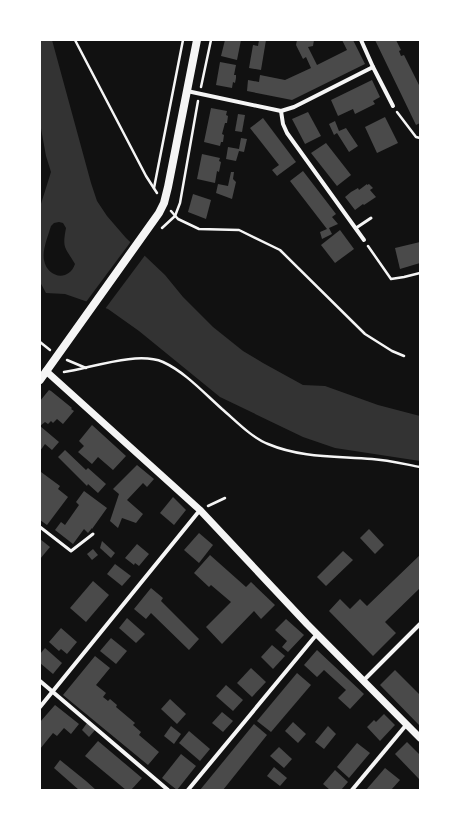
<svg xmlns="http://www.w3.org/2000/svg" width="460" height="830" font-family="Commissioner,sans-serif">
	<rect width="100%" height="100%" fill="#111"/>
	<!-- water -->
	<path fill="#333" fill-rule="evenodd" d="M40 40H52L91 183 97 201 107 216 126 238 165 275 183 297 213 327 243 351 263 363 303 385 325 386 378 405 420 416V461L335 448 303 437 220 397 139 331 108 309 65 294 46 293 40 282V207L51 172 46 156 40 123ZM59 222 63 223 66 228C62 249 65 247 75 264 69 282 47 278 44 260 42 250 48 236 51 226L54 223Z"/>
	<!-- pier -->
	<path fill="#111" d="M132 240 146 254 105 309 86 302Z"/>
	<!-- building -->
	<g fill="#4a4a4a">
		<path d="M225 40H241L237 60 221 56Z"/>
		<path d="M259 40H266L261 70 249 68 253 45 258 46Z"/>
		<path d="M297 40H314L313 46 308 47 317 65 347 50 342 40H353L365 64 292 100 247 91 248 80 259 82 260 75 285 80 311 68 306 57 303 59 296 45Z"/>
		<path d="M375 40H396L401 50 399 51 401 56 404 55 420 87V123L416 125Z"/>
		<path d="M220 62 236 65 234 75H236V78L235 83 233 82 232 88 216 85Z"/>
		<path d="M372 80 380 97 373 101 375 104 355 114 353 109 338 116 331 100Z"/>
		<path d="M211 108 227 111 226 115 228 116 227 123H225L222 134 224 135 223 142H221L220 146 204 142Z"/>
		<path d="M308 112 321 136 305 144 292 119Z"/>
		<path d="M238 114 245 115 242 132 235 131Z"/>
		<path d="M385 117 398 143 377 153 365 127Z"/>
		<path d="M263 118 296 162 277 176 272 170 279 165 250 128Z"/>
		<path d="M335 121 339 131 346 128 358 146 349 152 337 133 334 135 329 124Z"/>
		<path d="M241 138 247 139 244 152 239 151 236 161 226 159 228 147 239 149Z"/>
		<path d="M326 143 351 175 337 186 311 153Z"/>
		<path d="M202 154 220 158 219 161 221 162 219 172 217 171 215 183 197 179Z"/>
		<path d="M303 171 336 214 332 217 338 224 329 228 332 234 322 239 320 232 327 229 290 181Z"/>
		<path d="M231 172H234L233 179 236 182 232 199 216 193 218 184 228 186Z"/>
		<path d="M367 184V185L369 184 373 188 370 190 376 197 364 205 363 204 355 210 345 197 351 192 358 188 359 190Z"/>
		<path d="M193 194 211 200 206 219 188 212Z"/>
		<path d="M340 230 354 249 335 263 321 245Z"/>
		<path d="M420 242V263L400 269 395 248Z"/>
		<path d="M49 390 51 391 72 408 71 409 74 411 63 424 57 419 53 423 51 421 48 424 45 422 40 426 59 442 52 450 45 444 40 451V401Z"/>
		<path d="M92 425 126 456 113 470 98 457 92 464 78 452 84 446 79 441Z"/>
		<path d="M65 450 86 470 88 468 106 484 98 493 88 484 87 486 58 457Z"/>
		<path d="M137 465 154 479 147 487 143 483 127 500 143 514 136 523 122 518 118 528 110 521 119 494 113 489Z"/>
		<path d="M41 472 60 486 58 489 68 497 47 525 40 520V474Z"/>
		<path d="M84 491 107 508 92 529V528L88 533 84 529 73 544 55 530 61 522 65 525 79 505 76 502Z"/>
		<path d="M173 497 186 510 174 525 160 513Z"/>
		<path d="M369 529 384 545 375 554 360 538Z"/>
		<path d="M199 533 213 545 199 563 184 550Z"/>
		<path d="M40 539 50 547 40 559Z"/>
		<path d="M102 541 115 553 111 558 100 548Z"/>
		<path d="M137 544 149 554 139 566 135 563 134 565 125 558Z"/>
		<path d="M93 549 98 555 92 560 87 554Z"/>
		<path d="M343 551 353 560 326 586 317 577Z"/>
		<path d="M210 555 246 587 251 582 275 605 261 619 254 611 222 644 206 627 231 602 211 585 209 587 194 573Z"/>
		<path d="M420 555V588L385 622 396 633 373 656 329 611 340 599 350 609 360 599 367 606Z"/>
		<path d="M115 564 131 576 122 586 107 574Z"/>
		<path d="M93 581 109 595 86 622 70 608Z"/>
		<path d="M151 588 163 598 161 601 199 639 189 650 151 613 146 619 134 609Z"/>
		<path d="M127 618 145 634 136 643 119 628Z"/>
		<path d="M286 619 304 635 288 652 282 647 287 641 275 630Z"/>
		<path d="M61 628 77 642 67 654 61 649 59 651 49 642Z"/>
		<path d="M111 638 127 651 116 664 100 651Z"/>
		<path d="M272 645 285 656 273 669 261 657Z"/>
		<path d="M45 648 62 663 53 674 40 663V654Z"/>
		<path d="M317 650 364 694 350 709 338 698 346 690 324 670 317 677 304 665Z"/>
		<path d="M95 656 110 668 96 685 106 693 103 697 108 701 110 699 117 705 116 707 135 723 133 725 141 732 139 735 159 752 148 765 63 695Z"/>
		<path d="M251 668 266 682 252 697 237 683Z"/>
		<path d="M395 670 420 695V726L380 685Z"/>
		<path d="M297 673 311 685 271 732 257 721Z"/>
		<path d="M226 685 243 700 233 711 216 696Z"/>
		<path d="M170 699 186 714 177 724 161 709Z"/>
		<path d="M55 705 79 724 71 734 64 728 57 736 53 733 40 749V722Z"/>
		<path d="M222 712 233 721 223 732 212 723Z"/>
		<path d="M384 714 395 725 380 741 367 727 374 720 376 722Z"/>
		<path d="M293 722 306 734 298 743 285 731Z"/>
		<path d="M87 723 95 730 89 737 82 730Z"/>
		<path d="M254 724 267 735 223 790H200Z"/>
		<path d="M171 726 181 734 174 744 164 736Z"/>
		<path d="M328 726 336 734 324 749 315 742Z"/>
		<path d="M189 731 210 749 200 761 179 743Z"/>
		<path d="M98 741 142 778 131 790H126L85 756Z"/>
		<path d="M407 742 420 755V780L395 754Z"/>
		<path d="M357 743 370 753 349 778 337 767Z"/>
		<path d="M279 747 292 759 284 768 270 756Z"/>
		<path d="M181 754 196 766 177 790 162 778Z"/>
		<path d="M60 760 86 781 96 790H79L54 768Z"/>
		<path d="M274 767 287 778 280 786 267 776Z"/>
		<path d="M385 768 400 780 391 790H366Z"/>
		<path d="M335 770 348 782 341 790H330L323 784Z"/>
	</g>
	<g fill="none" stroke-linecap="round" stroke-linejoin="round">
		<!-- path -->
		<g stroke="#f5f5f5" stroke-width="2.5">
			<path d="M75 40 146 176 157 193"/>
			<path d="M201 87 211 40"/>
			<path d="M397 112 416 137 420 138"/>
			<path d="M154 188 183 40"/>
			<path d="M171 211 178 219 199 229 239 230 280 250 365 334 392 351 404 356"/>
			<path d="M162 228 175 216 180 203 198 101"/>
			<path d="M368 246 391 279 404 277 420 273"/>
			<path d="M40 342 50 350"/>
			<path d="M67 360 86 368"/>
			<path d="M64 372C91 368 137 351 163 362 185 372 204 393 222 409 235 420 252 438 268 444 301 458 336 456 372 459 388 460 404 464 420 467"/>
			<path d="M208 506 225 498"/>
		</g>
		<!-- service -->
		<g stroke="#f5f5f5" stroke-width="3">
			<path d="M356 228 371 218"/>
			<path d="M40 527 71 551 93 534"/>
		</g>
		<!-- minor -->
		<g stroke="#f5f5f5" stroke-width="4">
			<path d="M361 40 373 67 393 106"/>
			<path d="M187 91 281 111 294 107 373 67"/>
			<path d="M281 111 283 124 287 133 364 240"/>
			<path d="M40 681 168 790"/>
			<path d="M363 681 420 624"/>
			<path d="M40 707 200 510"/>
			<path d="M188 790 317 634"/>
			<path d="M352 790 407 724"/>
		</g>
		<!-- tertiary -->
		<path stroke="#f5f5f5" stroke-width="7" d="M46 371 200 510 307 624 420 738"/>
		<!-- secondary -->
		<path stroke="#f5f5f5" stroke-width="8" d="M40 380 159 213 164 203 168 187 197 40"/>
	</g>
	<!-- border -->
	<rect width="460" height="830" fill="none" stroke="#ffffff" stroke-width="82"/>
</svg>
